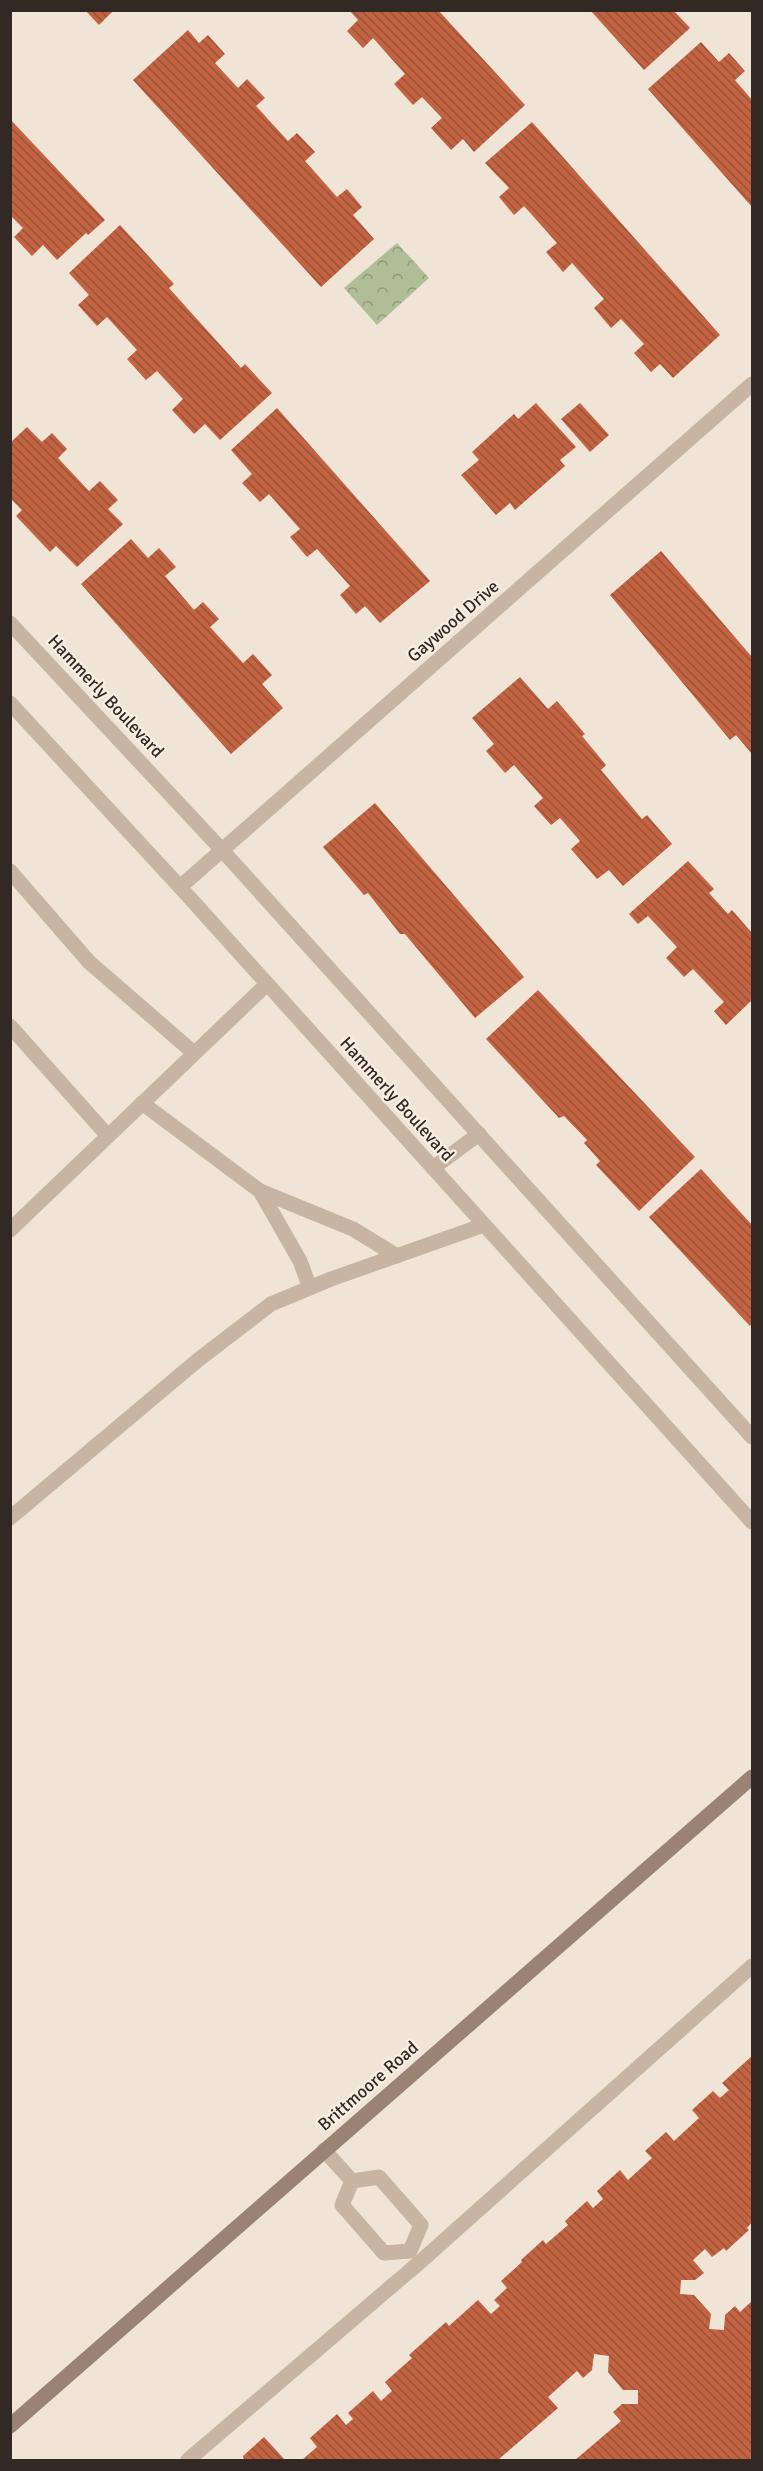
<svg xmlns="http://www.w3.org/2000/svg" width="763" height="2471" font-family="Signika,sans-serif">
	<defs>
		<pattern id="park-crowns" width="20" height="18" patternUnits="userSpaceOnUse" patternTransform="scale(1.5)"><rect width="20" height="18" fill="#b0be97"/><path d="M2 6a3 3 0 1 1 6 0M12 15a3 3 0 1 1 6 0" fill="none" stroke="#909a7b"/></pattern>
		<pattern id="building-back-hatch" width="6" height="6" patternUnits="userSpaceOnUse" patternTransform="scale(1.5)"><rect width="6" height="6" fill="#c26342"/><path d="M-1 5l2 2M0 0l6 6M5-1l2 2" fill="none" stroke="#9e5237"/></pattern>
	</defs>
	<rect width="100%" height="100%" fill="#f0e4d6"/>
	<!-- park -->
	<path fill="url(#park-crowns)" d="M397 243 429 278 377 325 344 288Z"/>
	<!-- building -->
	<g fill="url(#building-back-hatch)">
		<path d="M85 10H114L99 25Z"/>
		<path d="M349 10H438L525 105 474 152 463 139 451 150 431 128 442 118 422 97 413 105 394 84 405 74 373 38 363 48 347 31 358 20Z"/>
		<path d="M590 10H678L675 12 690 28 644 70Z"/>
		<path d="M188 30 199 43 208 35 225 54 215 63 238 88 247 79 265 98 256 106 288 141 297 133 315 152 305 161 337 197 347 189 362 207 353 215 374 239 321 287 133 80Z"/>
		<path d="M701 42 719 62 729 53 745 71 735 80 752 100V207L648 89Z"/>
		<path d="M10 119 105 220 88 235 86 233 57 260 43 245 32 256 14 237 23 228 10 215Z"/>
		<path d="M532 122 720 335 673 378 660 364 651 372 634 353 644 344 621 319 611 328 594 308 604 299 572 263 563 272 546 252 557 243 524 206 514 215 499 197 509 188 485 163Z"/>
		<path d="M120 225 174 284 169 288 241 368 245 364 272 393 220 440 205 424 194 434 172 410 183 399 157 371 146 380 127 359 137 350 107 317 97 326 78 305 89 295 69 273Z"/>
		<path d="M536 403 576 447 560 460 565 466 515 510 510 503 496 515 461 475 479 460 472 452 514 414 518 419Z"/>
		<path d="M580 403 609 435 590 452 561 419Z"/>
		<path d="M277 408 430 581 380 623 365 606 356 614 340 595 350 586 317 549 307 557 290 537 300 529 269 494 260 502 242 483 252 474 231 450Z"/>
		<path d="M27 427 42 442 52 433 67 449 58 458 89 491 100 481 118 500 108 509 123 524 77 567 56 546 50 552 16 516 22 510 10 498V443Z"/>
		<path d="M131 539 148 558 159 548 176 567 165 576 194 610 203 602 219 619 210 627 243 663 253 654 272 675 262 684 283 708 231 754 81 584Z"/>
		<path d="M661 551 752 657V754L736 735 730 740 610 595Z"/>
		<path d="M520 677 548 709 557 701 585 734 582 736 606 765 601 770 642 819 647 815 672 844 623 886 609 870 597 879 571 849 580 841 560 818 551 825 534 806 543 798 514 765 505 773 486 751 494 744 472 718Z"/>
		<path d="M375 803 524 977 475 1018 405 934H400L368 893 364 895 323 847Z"/>
		<path d="M688 861 714 889 709 893 728 914 732 910 752 933V1000L726 1025 714 1011 724 1002 693 969 684 977 666 958 677 947 648 916 638 924 629 914Z"/>
		<path d="M538 990 695 1157 639 1211 596 1165 600 1161 584 1143 587 1140 564 1116 559 1118 486 1039Z"/>
		<path d="M701 1169 752 1225V1323L750 1326 649 1217Z"/>
		<path d="M752 2056V2222L747 2228 749 2230 726 2251 724 2248 712 2257 705 2249 693 2260 704 2273 695 2280H681L680 2294 694 2295 711 2314 709 2329 724 2330 725 2315 735 2306 740 2312 752 2301V2459L575 2460 621 2421 613 2412 622 2404H638V2390H623L608 2372 609 2356 594 2354 592 2370 583 2378 577 2371 548 2397 558 2408 498 2460H302L317 2447 310 2438 337 2414 346 2425 353 2419 348 2413 373 2391 381 2401 392 2391 385 2382 412 2358 409 2355 446 2322 449 2326 478 2300 491 2314 500 2306 494 2300 507 2288 501 2281 522 2262 521 2260 543 2240 546 2244 568 2225 565 2221 587 2201 593 2208 603 2199 597 2191 620 2170 628 2180 652 2158 645 2151 666 2132 674 2141 699 2118 692 2110 713 2091 720 2098 729 2090 722 2083Z"/>
		<path d="M264 2437 285 2460H244L243 2456Z"/>
	</g>
	<g fill="none" stroke-linecap="round" stroke-linejoin="round">
		<!-- service -->
		<g stroke="#c7b4a3" stroke-width="15">
			<path d="M324 2150 352 2181"/>
			<path d="M379 2177 421 2225 410 2251 384 2253 342 2205 352 2181Z"/>
			<path d="M188 2460 420 2262 752 1966"/>
		</g>
		<!-- minor -->
		<g stroke="#c7b4a3" stroke-width="15">
			<path d="M10 871 89 962 194 1053"/>
			<path d="M180 887 752 384"/>
			<path d="M10 1026 108 1136"/>
			<path d="M142 1103 260 1191 353 1229 397 1256"/>
			<path d="M260 1191 300 1261 310 1288"/>
			<path d="M10 1230 267 984"/>
			<path d="M10 1518 198 1360 271 1304 331 1279 484 1225"/>
		</g>
		<!-- tertiary -->
		<g stroke="#c7b4a3" stroke-width="15">
			<path d="M10 623 222 850 752 1437"/>
			<path d="M10 703 180 887 752 1522"/>
			<path d="M433 1168 479 1134"/>
		</g>
		<!-- secondary -->
		<path stroke="#9a8375" stroke-width="15" d="M10 2426 752 1777"/>
	</g>
	<g text-anchor="middle" stroke-width="4.5" stroke-linejoin="round" paint-order="stroke">
		<!-- street labels -->
		<g font-size="18" fill="#322925" stroke="#f8eee2">
			<text transform="translate(453 621) rotate(-41)" y="6">Gaywood Drive</text>
			<text transform="translate(106 696) rotate(47)" y="6">Hammerly Boulevard</text>
			<text transform="translate(397 1099) rotate(48)" y="6">Hammerly Boulevard</text>
			<text transform="translate(368 2086) rotate(-41)" y="6">Brittmoore Road</text>
		</g>
	</g>
	<!-- border -->
	<rect width="763" height="2471" fill="none" stroke="#322925" stroke-width="24"/>
</svg>
